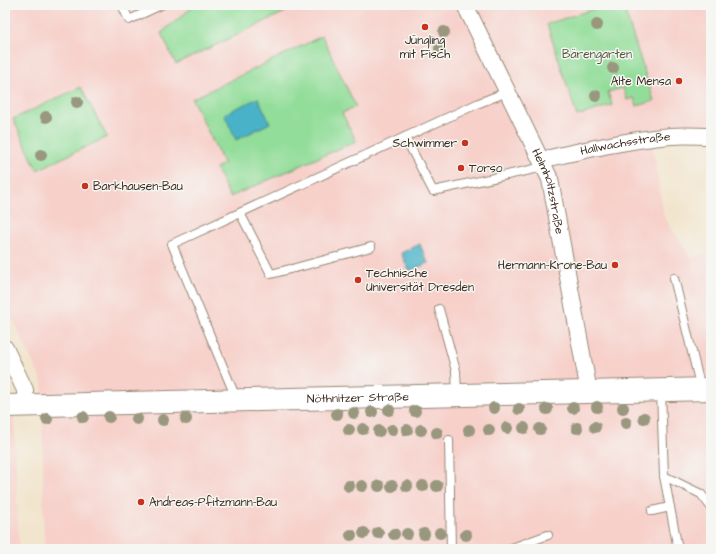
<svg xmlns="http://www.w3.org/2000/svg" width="716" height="554" font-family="'Architects Daughter',sans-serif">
	<rect width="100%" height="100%" fill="#f6f6f2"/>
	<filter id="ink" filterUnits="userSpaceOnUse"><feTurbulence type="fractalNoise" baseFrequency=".025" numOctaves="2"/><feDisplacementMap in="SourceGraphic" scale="8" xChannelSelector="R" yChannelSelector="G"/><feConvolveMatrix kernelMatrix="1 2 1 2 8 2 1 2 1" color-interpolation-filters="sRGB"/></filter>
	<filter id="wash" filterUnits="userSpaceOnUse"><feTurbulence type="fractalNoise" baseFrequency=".012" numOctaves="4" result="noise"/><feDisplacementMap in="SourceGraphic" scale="16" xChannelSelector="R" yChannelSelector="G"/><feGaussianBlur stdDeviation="0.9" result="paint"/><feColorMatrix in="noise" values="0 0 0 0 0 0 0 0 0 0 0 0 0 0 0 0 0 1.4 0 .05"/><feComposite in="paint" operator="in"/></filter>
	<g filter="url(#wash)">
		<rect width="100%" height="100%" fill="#f2e5ce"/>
		<!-- built -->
		<g fill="#f7d0ca">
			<path d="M5 5H711V126H690L650 130 664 217 691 258 711 251V549H44L42 382 5 303Z"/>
			<path d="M5 415H14L19 549H5Z"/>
		</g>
		<!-- green -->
		<g fill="#92dd99" stroke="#66845c">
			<path d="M195 5H281L285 12 176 64 161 33Z"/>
			<path d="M606 5H623L654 101 637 106 634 98 627 100 623 88 608 92 612 105 577 116 547 24Z"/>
			<path d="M322 36 356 107 342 113 356 141 230 197 216 168 224 164 192 99Z"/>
			<path d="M81 87 107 137 37 170 13 119Z"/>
		</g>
		<!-- water -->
		<g fill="#4ab2c8" stroke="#426e73">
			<path d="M258 98 270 123 236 140 224 114Z"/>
			<path d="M420 244 428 263 409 271 401 253Z"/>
		</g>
	</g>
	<g filter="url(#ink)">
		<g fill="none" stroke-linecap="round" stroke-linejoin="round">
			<!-- lane casing -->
			<g stroke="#968876" stroke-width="10">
				<g id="lane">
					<path d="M122 5 129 20 161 5"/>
					<path d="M405 137 433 191 544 167"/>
					<path d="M240 213 256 244"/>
					<path d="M257 247 271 274 290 269"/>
					<path d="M342 255 371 247"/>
					<path d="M295 268 336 257"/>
					<path d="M674 278 701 389"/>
					<path d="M439 309 456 371 457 394"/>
					<path d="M661 391 664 476 678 549"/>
					<path d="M236 398 172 244 479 103 507 92"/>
					<path d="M449 440 451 549"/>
					<path d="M664 476 701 494 711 507"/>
					<path d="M652 511 670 507"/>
					<path d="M509 549 548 535"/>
				</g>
			</g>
			<!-- street casing -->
			<g stroke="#968876" stroke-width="18">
				<g id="street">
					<path id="s1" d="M465 5 550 179 587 381V391"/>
					<path id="s2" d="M541 160C584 150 627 140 671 136 684 135 698 136 711 136"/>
					<path d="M5 348 25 390 26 406"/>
				</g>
			</g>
			<!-- secondary casing -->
			<g stroke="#968876" stroke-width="24">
				<g id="secondary">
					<path id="s3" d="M5 406 711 389"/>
				</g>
			</g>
			<!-- lane -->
			<use href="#lane" stroke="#fff" stroke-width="8"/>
			<!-- street -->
			<use href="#street" stroke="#fff" stroke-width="16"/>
			<!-- secondary -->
			<use href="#secondary" stroke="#fff" stroke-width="22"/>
		</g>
		<!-- trees -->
		<g fill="#99977e">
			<circle cx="597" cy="25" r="6"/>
			<circle cx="444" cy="32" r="6"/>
			<circle cx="440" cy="48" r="6"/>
			<circle cx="613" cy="68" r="6"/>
			<circle cx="596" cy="96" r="6"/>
			<circle cx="77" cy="102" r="6"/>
			<circle cx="46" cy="117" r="6"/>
			<circle cx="41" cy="155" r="6"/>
			<circle cx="597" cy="407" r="6"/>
			<circle cx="494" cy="408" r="6"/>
			<circle cx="573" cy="408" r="6"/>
			<circle cx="623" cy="408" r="6"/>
			<circle cx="519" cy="409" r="6"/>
			<circle cx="547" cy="409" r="6"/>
			<circle cx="389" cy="410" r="6"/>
			<circle cx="415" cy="411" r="6"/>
			<circle cx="372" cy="412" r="6"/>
			<circle cx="354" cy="413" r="6"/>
			<circle cx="337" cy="414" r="6"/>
			<circle cx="83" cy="417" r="6"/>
			<circle cx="109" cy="417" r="6"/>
			<circle cx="644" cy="418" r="6"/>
			<circle cx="47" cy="419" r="6"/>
			<circle cx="137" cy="419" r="6"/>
			<circle cx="186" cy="419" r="6"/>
			<circle cx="163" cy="420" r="6"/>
			<circle cx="626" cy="423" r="6"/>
			<circle cx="595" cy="427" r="6"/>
			<circle cx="507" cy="428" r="6"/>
			<circle cx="524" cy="428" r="6"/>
			<circle cx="577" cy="428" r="6"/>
			<circle cx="363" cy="429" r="6"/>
			<circle cx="540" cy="429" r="6"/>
			<circle cx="349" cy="430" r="6"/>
			<circle cx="392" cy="430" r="6"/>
			<circle cx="407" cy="430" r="6"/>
			<circle cx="421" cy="430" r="6"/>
			<circle cx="469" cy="430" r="6"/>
			<circle cx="489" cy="430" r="6"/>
			<circle cx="379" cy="431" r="6"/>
			<circle cx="437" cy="433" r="6"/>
			<circle cx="349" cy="486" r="6"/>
			<circle cx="362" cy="486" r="6"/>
			<circle cx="379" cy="486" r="6"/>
			<circle cx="392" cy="486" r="6"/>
			<circle cx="407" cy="486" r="6"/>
			<circle cx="423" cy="486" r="6"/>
			<circle cx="437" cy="486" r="6"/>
			<circle cx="364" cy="533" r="6"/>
			<circle cx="378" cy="533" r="6"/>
			<circle cx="440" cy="533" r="6"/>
			<circle cx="394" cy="534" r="6"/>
			<circle cx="407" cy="534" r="6"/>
			<circle cx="424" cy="534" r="6"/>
			<circle cx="351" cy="535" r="6"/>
			<circle cx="466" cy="535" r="6"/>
		</g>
	</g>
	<!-- markers -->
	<g fill="#c8321e" stroke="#f6f6f2" stroke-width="1.5">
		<circle cx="425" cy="27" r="4"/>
		<circle cx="679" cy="81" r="4"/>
		<circle cx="465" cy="143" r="4"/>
		<circle cx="461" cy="168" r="4"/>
		<circle cx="85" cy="186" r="4"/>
		<circle cx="615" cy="265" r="4"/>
		<circle cx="358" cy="280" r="4"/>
		<circle cx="141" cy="502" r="4"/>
	</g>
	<g text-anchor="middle" stroke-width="3" stroke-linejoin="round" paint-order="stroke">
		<!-- poi labels -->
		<g font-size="12" fill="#3b2a1e" stroke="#f6f6f2" text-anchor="start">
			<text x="425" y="44" text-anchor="middle">Jüngling<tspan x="425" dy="14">mit Fisch</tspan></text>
			<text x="671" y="85" text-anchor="end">Alte Mensa</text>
			<text x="457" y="147" text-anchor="end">Schwimmer</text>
			<text x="469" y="172">Torso</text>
			<text x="93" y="190">Barkhausen-Bau</text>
			<text x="607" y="269" text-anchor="end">Hermann-Krone-Bau</text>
			<text x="366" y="277">Technische<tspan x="366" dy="14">Universität Dresden</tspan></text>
			<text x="149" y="506">Andreas-Pfitzmann-Bau</text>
		</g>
		<!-- park labels -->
		<g font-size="12" fill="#51573d" stroke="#f6f6f2">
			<text x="597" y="58">Bärengarten</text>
		</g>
		<!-- street labels -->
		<g font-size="12" fill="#3b2a1e" stroke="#f6f6f2">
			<text dy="4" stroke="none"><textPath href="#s2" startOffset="86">Hallwachsstraße</textPath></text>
			<text dy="4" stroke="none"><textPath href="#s1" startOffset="205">Helmholtzstraße</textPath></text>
			<text dy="4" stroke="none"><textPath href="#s3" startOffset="353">Nöthnitzer Straße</textPath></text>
		</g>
	</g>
	<!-- margin -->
	<rect width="716" height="554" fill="none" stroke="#f6f6f2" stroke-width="20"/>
</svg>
